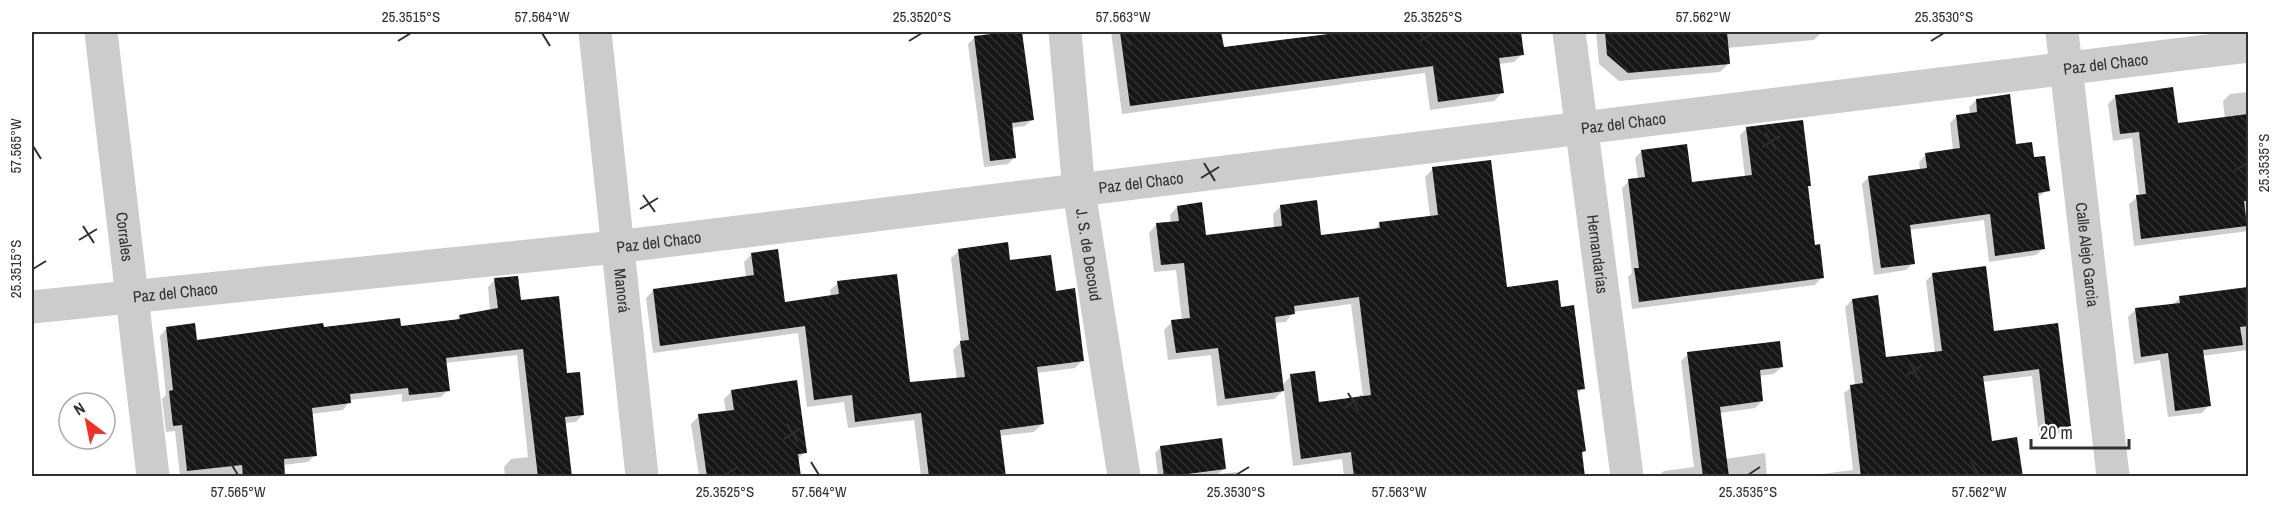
<svg xmlns="http://www.w3.org/2000/svg" width="2280" height="508" font-family="'Archivo Narrow',sans-serif">
	<defs>
		<pattern id="building-back-hatch" width="6" height="6" patternUnits="userSpaceOnUse" patternTransform="scale(1.5)"><rect width="6" height="6" fill="#161616"/><path d="M-1 5l2 2M0 0l6 6M5-1l2 2" fill="none" stroke="#303030"/></pattern>
	</defs>
	<rect width="100%" height="100%" fill="#fff"/>
	<!-- shadow -->
	<g fill="#0003" fill-rule="evenodd">
		<path d="M1021 32 1032 120 1025 126 1011 128 1015 157 1008 164 984 167 968 44 975 37Z"/>
		<path d="M1111 32H1220L1222 49 1342 32H1519L1522 54 1514 62 1499 64 1502 93 1494 101 1430 110 1425 73 1122 114Z"/>
		<path d="M1596 32H1822L1814 40 1727 48 1729 63 1720 72 1619 81 1599 64Z"/>
		<path d="M2248 92V231L2134 246 2129 204 2139 196 2132 138 2113 141 2108 104 2116 96 2176 125 2225 119 2223 101 2230 94Z"/>
		<path d="M1976 100 2015 145 2032 159 2048 190 2037 198 2044 248 2036 255 1989 262 1984 220 1909 230 1913 263 1906 270 1874 275 1862 184 1869 177 1920 170 1919 162 1926 155 1953 151 1950 123 1957 116 1970 115 1969 107Z"/>
		<path d="M1747 128 1810 185 1806 189 1814 246 1822 277 1815 285 1632 309 1628 277 1632 273 1622 188 1629 181 1638 179 1635 158 1642 151 1691 184 1745 177 1740 135Z"/>
		<path d="M1433 169 1506 289 1560 308 1583 388 1576 395 1584 450 1580 454 1583 476H1344L1342 459 1293 466 1284 390 1274 399 1217 406 1211 355 1168 360 1164 330 1172 322 1182 320 1176 270 1154 272 1149 233 1156 225 1171 223 1170 215 1177 207 1205 237 1274 228 1273 214 1281 206 1320 237 1374 230 1380 224 1430 217 1425 177ZM1351 304 1363 397 1317 404 1291 376 1282 385 1274 323 1286 322 1293 312Z"/>
		<path d="M959 251 1009 262 1055 293 1083 360 1075 368 1036 373 1042 424 1034 432 999 436 1004 476H921L914 420 848 428 844 402 807 407 798 333 653 353 646 298 654 290 746 278 744 262 752 254 784 304 831 297 830 290 838 283 909 384 957 379 953 350 961 342 951 258Z"/>
		<path d="M1933 274 1993 333 2056 325 2070 426 2062 433 2039 436 2032 376 1982 382 1990 443 2021 476H1806L1853 470 1844 393 1855 385 1845 307 1852 300 1884 359 1935 353 1926 281Z"/>
		<path d="M495 280 520 302 566 375 583 414 576 422 564 423 570 476H505L504 467 511 459 528 457 517 355 445 363 448 390 441 397 402 402V394L350 400 343 410 311 414 315 455 308 462 283 465 284 476H180L175 431 166 432 162 399 166 395 160 336 167 328 195 341 323 329 400 327 456 321 460 316 490 311 488 287Z"/>
		<path d="M2248 289V350L2202 356 2209 405 2202 413 2168 417 2160 360 2134 364 2128 317 2135 310 2172 305 2180 298Z"/>
		<path d="M1688 354 1782 367 1774 374 1759 376 1762 401 1755 408 1720 413 1725 459 1765 453 1767 476H1658L1664 471 1694 467 1681 361Z"/>
		<path d="M732 391 805 452 797 460 800 476H699L691 424 699 416 726 412 724 399Z"/>
		<path d="M1161 447 1225 468 1218 474 1237 472 1238 476H1158L1155 453Z"/>
	</g>
	<!-- building -->
	<g fill="url(#building-back-hatch)">
		<path d="M1008 32H1022L1034 120 1012 123 1016 158 990 161 974 36Z"/>
		<path d="M1120 32H1221L1224 47 1345 32H1521L1524 55 1499 58 1504 93 1438 102 1433 66 1130 106Z"/>
		<path d="M1605 32H1727L1730 64 1628 73 1607 55Z"/>
		<path d="M2173 87 2178 123 2248 114V201H2244L2247 226 2141 239 2136 195 2146 194 2139 132 2120 134 2115 95Z"/>
		<path d="M2010 94 2016 144 2032 142 2034 157 2045 156 2050 191 2038 193 2045 249 1995 256 1990 214 1910 225 1915 264 1881 268 1868 176 1927 168 1925 153 1960 148 1956 115 1977 112 1976 99Z"/>
		<path d="M1803 120 1811 186H1808L1815 245 1820 244 1824 278 1639 302 1634 268H1639L1628 179 1645 177 1641 150 1687 144 1692 182 1752 175 1746 127Z"/>
		<path d="M1491 160 1507 287 1558 280 1561 307 1574 305 1585 389 1577 390 1586 451 1582 452 1585 477H1354L1351 452 1301 459 1290 374 1315 371 1319 402 1371 395 1359 297 1294 306 1295 314 1275 317 1284 391 1225 399 1218 348 1176 353 1171 320 1190 318 1184 263 1161 265 1156 223 1179 221 1177 206 1202 202 1206 235 1282 226 1280 205 1317 200 1321 235 1380 228 1379 222 1438 215 1432 167Z"/>
		<path d="M1008 242 1010 260 1051 255 1056 291 1075 288 1084 361 1037 367 1044 424 1000 430 1006 477H929L921 413 855 422 852 395 814 400 805 326 660 346 653 289 754 275 751 253 778 249 785 302 839 294 837 281 897 274 910 382 965 377 960 341 969 340 958 249Z"/>
		<path d="M1986 266 1994 331 2058 323 2071 426 2046 430 2039 369 1983 376 1992 441 2017 437 2023 477H1861L1850 385 1863 383 1852 299 1878 295 1886 357 1942 351 1932 273Z"/>
		<path d="M518 276 521 300 559 296 567 373 580 372 584 415 565 417 572 477H538L523 349 446 358 450 391 409 395 408 388 350 394 351 403 312 408 317 456 284 459 285 477H243L242 465 187 471 182 425 173 426 169 391 173 390 166 327 195 323 197 340 323 323 324 327 400 318 401 326 460 319 459 315 498 308 494 278Z"/>
		<path d="M2248 287V326L2240 327 2243 345 2203 350 2211 406 2175 411 2168 353 2141 357 2135 308 2180 303 2179 296Z"/>
		<path d="M1780 341 1783 367 1760 370 1763 401 1720 407 1729 477H1703L1687 352Z"/>
		<path d="M797 380 807 453 798 454 801 477H707L698 414 734 410 731 390Z"/>
		<path d="M1222 438 1226 469 1164 477 1160 446Z"/>
	</g>
	<g fill="none" stroke-linecap="round" stroke-linejoin="round">
		<!-- minor -->
		<g stroke="#ccc" stroke-width="33">
			<path id="s1" d="M101 32 153 476"/>
			<path id="s2" d="M595 32 642 476"/>
			<path id="s3" d="M1065 32 1079 191 1124 476"/>
			<path id="s4" d="M1569 32 1627 476"/>
			<path id="s5" d="M2062 32 2113 476"/>
			<path id="s6" d="M32 307 616 247 2248 46"/>
		</g>
	</g>
	<!-- ticks -->
	<path fill="none" stroke="#2f2f2f" stroke-width="2" d="M542 33 550 46M1123 33 1131 46M1703 33 1711 46M398 41 411 33M909 41 922 33M1420 41 1433 33M1931 41 1944 33M1765 132 1776 150M33 146 41 159M1762 147 1780 136M1204 163 1215 181M2234 171 2247 163M1201 178 1219 167M643 195 655 212M640 209 658 198M83 226 94 243M79 240 97 229M33 269 46 261M1909 362 1920 380M1905 376 1923 365M1348 393 1359 411M1344 408 1362 396M787 424 798 442M784 439 801 428M230 462 238 475M811 462 819 475M1391 462 1399 475M1971 462 1979 475M725 475 738 467M1236 475 1249 467M1748 475 1760 467"/>
	<g text-anchor="middle" stroke-width="6" stroke-linejoin="round" paint-order="stroke">
		<!-- street labels -->
		<g font-size="16" fill="#2f2f2f" stroke="#fff">
			<text dy="6" stroke="none"><textPath href="#s6" startOffset="2088">Paz del Chaco</textPath></text>
			<text dy="6" stroke="none"><textPath href="#s6" startOffset="1602">Paz del Chaco</textPath></text>
			<text dy="6" stroke="none"><textPath href="#s6" startOffset="1116">Paz del Chaco</textPath></text>
			<text dy="6" stroke="none"><textPath href="#s1" startOffset="206">Corrales</textPath></text>
			<text dy="6" stroke="none"><textPath href="#s6" startOffset="630">Paz del Chaco</textPath></text>
			<text dy="6" stroke="none"><textPath href="#s4" startOffset="224">Hernandarías</textPath></text>
			<text dy="6" stroke="none"><textPath href="#s5" startOffset="224">Calle Alejo Garcia</textPath></text>
			<text dy="6" stroke="none"><textPath href="#s3" startOffset="224">J. S. de Decoud</textPath></text>
			<text dy="6" stroke="none"><textPath href="#s2" startOffset="260">Manorá</textPath></text>
			<text dy="6" stroke="none"><textPath href="#s6" startOffset="144">Paz del Chaco</textPath></text>
		</g>
	</g>
	<!-- border -->
	<rect width="2280" height="508" fill="none" stroke="#ffffff" stroke-width="66"/>
	<!-- north arrow -->
	<g transform="translate(87 421) rotate(328)"><circle r="28" fill="#ffffff" stroke="#acacac" stroke-width="1.5"/>
	<path d="M0-4.5L10 22L0 15L-10 22Z" fill="#f23025"/>
	<text y="-9" font-size="16" font-weight="bold" text-anchor="middle" fill="#2f2f2f">N</text>
	</g>
	<!-- scale -->
	<path d="M2031 439v9h98v-9" fill="none" stroke="#2f2f2f" stroke-width="3"/>
	<text x="2040" y="439" font-size="18" fill="#2f2f2f" stroke="#ffffff" stroke-width="4.5" paint-order="stroke">20 m</text>
	<rect x="33" y="33" width="2214" height="442" fill="none" stroke="#2f2f2f" stroke-width="2"/>
	<g font-size="15" text-anchor="middle" fill="#2f2f2f">
		<text x="411" y="22">25.3515°S</text>
		<text x="542" y="22">57.564°W</text>
		<text x="922" y="22">25.3520°S</text>
		<text x="1123" y="22">57.563°W</text>
		<text x="1433" y="22">25.3525°S</text>
		<text x="1703" y="22">57.562°W</text>
		<text x="1944" y="22">25.3530°S</text>
		<text transform="translate(16 146) rotate(-90)" y="5">57.565°W</text>
		<text transform="translate(2264 163) rotate(-90)" y="5">25.3535°S</text>
		<text transform="translate(16 269) rotate(-90)" y="5">25.3515°S</text>
		<text x="238" y="497">57.565°W</text>
		<text x="725" y="497">25.3525°S</text>
		<text x="819" y="497">57.564°W</text>
		<text x="1236" y="497">25.3530°S</text>
		<text x="1399" y="497">57.563°W</text>
		<text x="1748" y="497">25.3535°S</text>
		<text x="1979" y="497">57.562°W</text>
	</g>
</svg>
